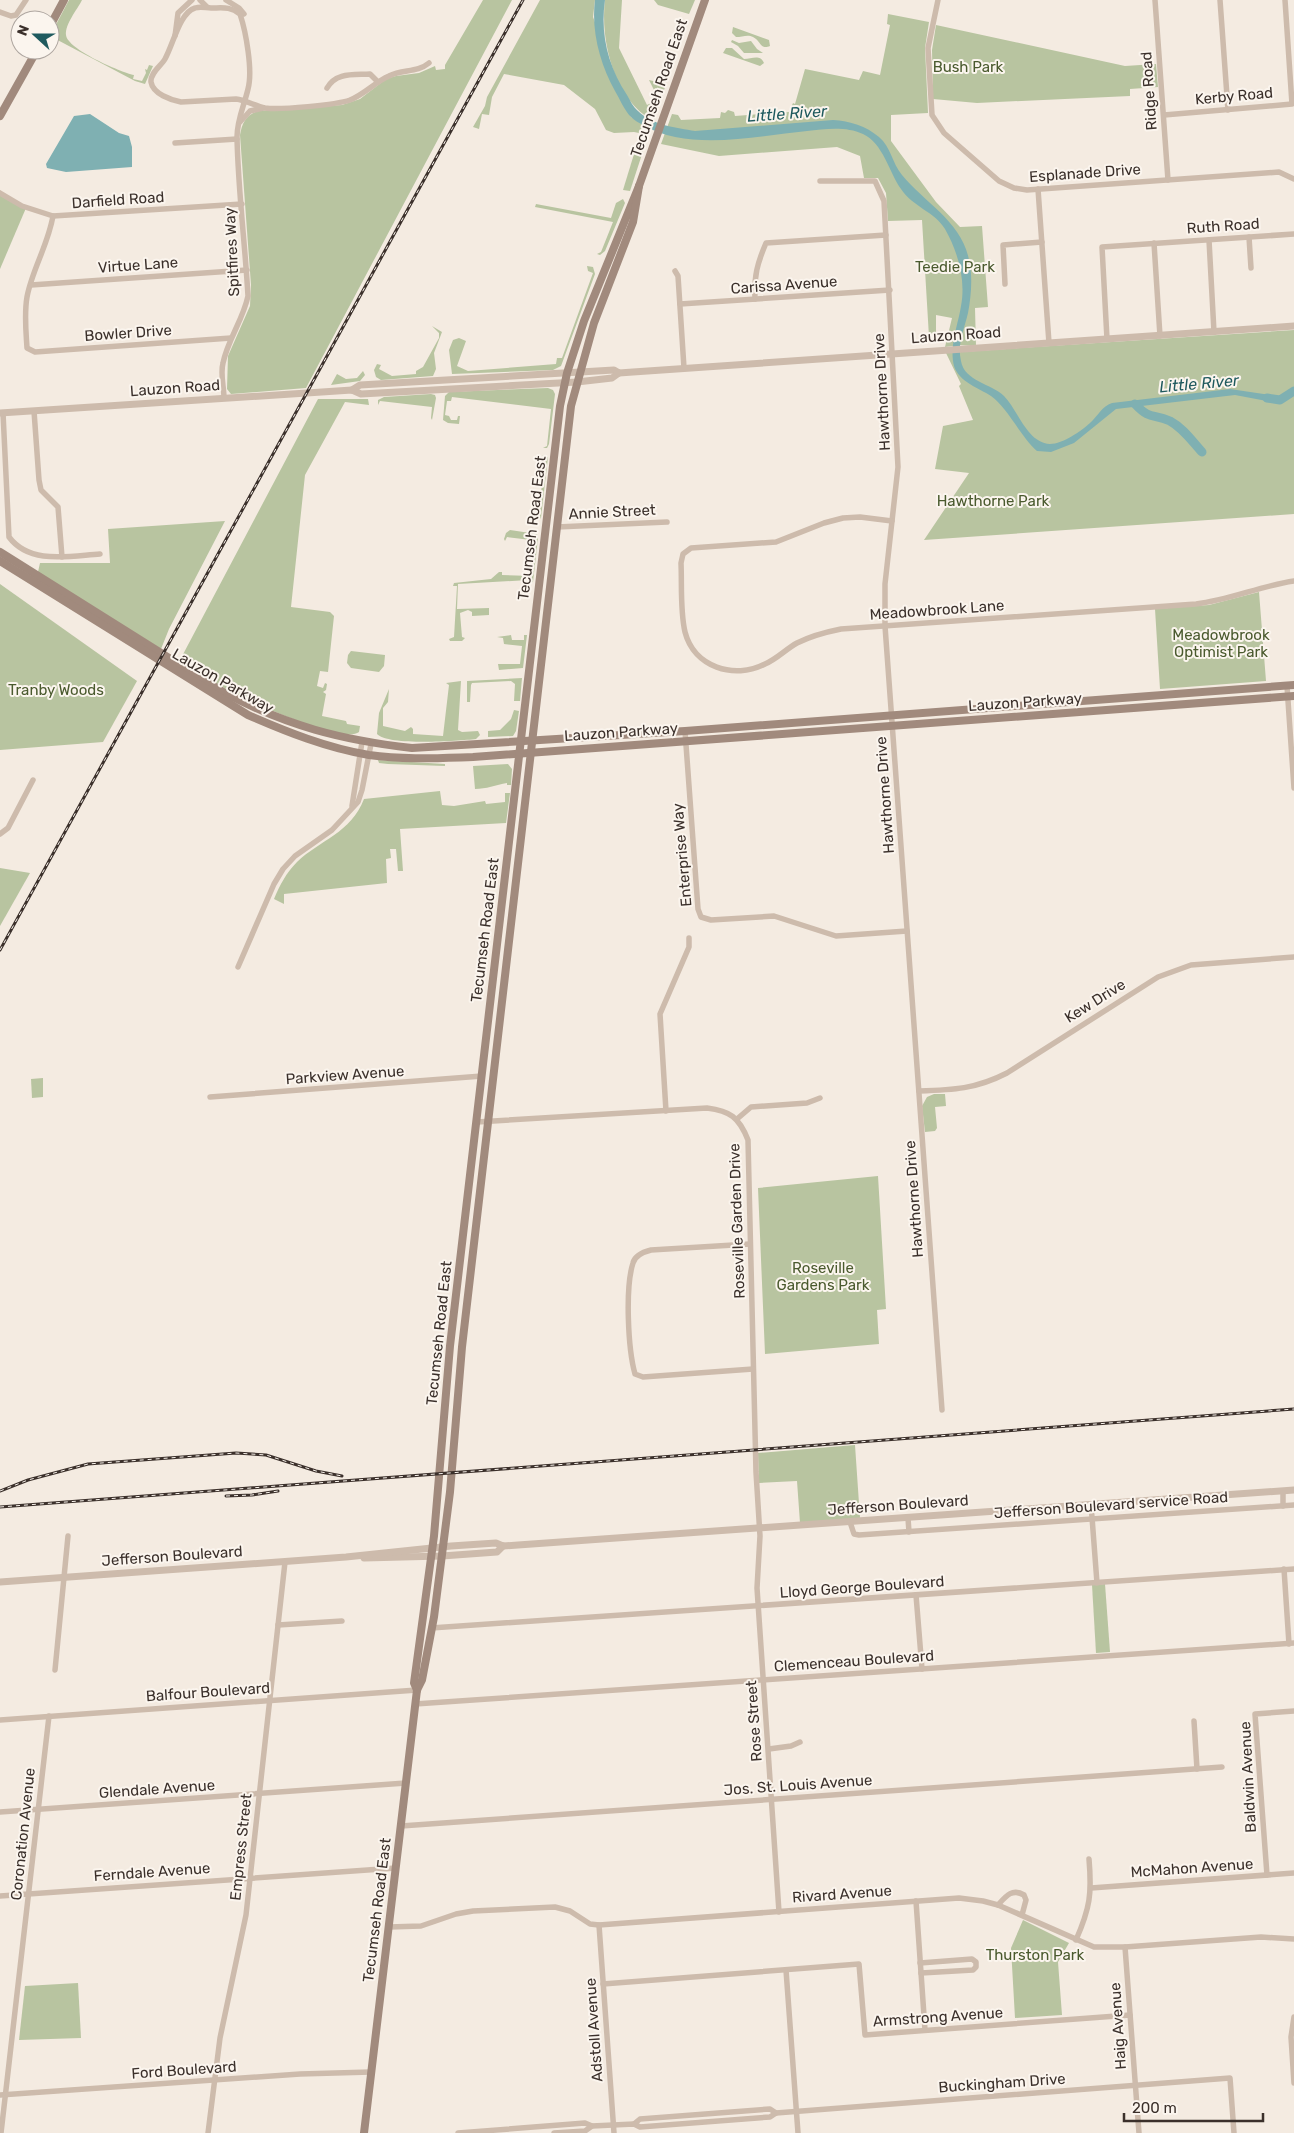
<svg xmlns="http://www.w3.org/2000/svg" width="1294" height="2133" font-family="Rubik,sans-serif">
	<rect width="100%" height="100%" fill="#f4ebe1"/>
	<!-- green -->
	<g fill="#b8c4a0">
		<path d="M69 0H82C77 10 65 24 66 35 67 49 120 72 134 75L133 79 142 81 146 73 145 69 147 70 149 65 153 66 145 84 135 81 50 36Z"/>
		<path d="M483 0H512L306 388 231 394 227 389 228 356 250 306 251 285 240 135C242 123 246 115 258 111L342 105 360 99 386 79 396 76 419 73 435 66 436 70 445 69V65Z"/>
		<path d="M540 0H595L593 17 631 117 651 129 649 135 634 132 614 133 606 130 595 109 564 85 504 74 492 97 489 115 482 114 479 129 473 127 485 106 487 97Z"/>
		<path d="M605 0H622L619 48 647 105 655 101 653 98 657 96 649 80 666 84 654 121C614 101 600 40 605 0Z"/>
		<path d="M654 0H695L689 14 658 5Z"/>
		<path d="M888 14 929 22 925 48 928 113 891 115V141L936 202 960 227 982 226 988 307 975 308 976 346 960 345 945 347 952 318 936 315V336L929 337 922 220 888 221 886 193 878 178H864L860 156 837 147 719 156 661 144 672 114 678 115 681 120 720 118 721 112 725 113 728 110 734 112 735 116 789 112 793 103 795 104 805 69 859 80 863 71 880 75 890 25 887 24Z"/>
		<path d="M936 25 1125 66 1156 64 1158 87 1130 89V96L977 103 933 99 932 50Z"/>
		<path d="M733 27 769 40 770 46C760 50 761 41 753 37 748 34 742 37 736 37L732 33Z"/>
		<path d="M732 40 739 43 751 41 757 49 763 53H744L738 46 731 42Z"/>
		<path d="M726 48H732L744 59C752 59 760 54 764 63L760 66 723 53Z"/>
		<path d="M638 141 645 145 630 191 623 190Z"/>
		<path d="M0 195 26 208 0 269Z"/>
		<path d="M623 199 625 203 605 251 600 255 597 254 601 252 613 222 535 207 536 204 611 218 616 203Z"/>
		<path d="M587 266 593 267 595 274 561 366 553 370 452 374 449 350 453 340 459 338 466 341 457 366 468 371 556 364 557 358H562L593 273 588 271Z"/>
		<path d="M432 326 442 332 434 353 436 369 433 376 381 380 376 377 374 370 377 364 381 365 379 369 392 376 416 374V371L423 367 439 338V333Z"/>
		<path d="M1294 330V514L924 540 969 473 935 469 943 426 973 420 959 386 961 384 946 353Z"/>
		<path d="M363 371 365 375 360 381 331 385 337 374 346 379 357 378Z"/>
		<path d="M548 388 553 390 555 394 549 444 547 448H543L547 446 551 409 452 397 451 401H447L445 415 449 416 451 420H457L458 416H460L459 424 448 423 443 420 445 396 449 392Z"/>
		<path d="M431 394 435 395 436 398 432 420 431 418 432 407 380 401 378 405V400L384 397Z"/>
		<path d="M318 399H368L369 405 345 402 305 475 291 607 330 612 334 616 328 672 320 671 317 686 323 688 325 683 327 684 326 690 323 692 326 694 322 716 346 721 347 724 360 726 359 732C342 745 245 699 226 689 210 680 195 669 180 660Z"/>
		<path d="M542 455 548 457 541 518 538 520 545 457Z"/>
		<path d="M225 521 169 629 161 649 38 572 40 563H110L108 529Z"/>
		<path d="M510 530 537 534 538 538 533 582 528 584V580L458 584 457 609 489 608V615L472 616V612L468 610 460 613 462 637 465 638 462 641H450L449 639 454 637 457 586H453L454 583 491 579 499 572H502V575L532 576 535 544H531V540L507 537 505 541 504 539 506 533Z"/>
		<path d="M0 584 137 681 103 742 0 750Z"/>
		<path d="M1259 592 1266 681 1160 689 1155 609 1209 605Z"/>
		<path d="M511 635 512 640H524V635H527L523 668 499 670 498 664H520L522 646 504 644 503 638 497 637Z"/>
		<path d="M351 651 385 655 384 666 379 672 351 668 347 663 348 655Z"/>
		<path d="M522 678 520 701H514L515 684 511 681 472 683 471 685 470 702H467V681Z"/>
		<path d="M461 681 458 730 462 732 478 731 480 735 476 739C458 741 388 746 377 734L379 713 389 689 388 702 383 708V726L405 731 411 727 413 729V734L443 736 449 685 446 683Z"/>
		<path d="M514 710 519 711 516 731 513 736 488 737V731L500 730 511 719Z"/>
		<path d="M378 760 445 764V766L388 764 379 763Z"/>
		<path d="M508 764 512 769 511 785H507V783C496 785 486 789 475 789L473 766Z"/>
		<path d="M440 791 442 805 454 806 485 801 486 804 505 802V793H510L506 823 400 829 403 871H398L396 849H390L391 858 386 859 387 883 284 894V904L274 899C280 885 286 873 297 862 320 840 351 833 364 799Z"/>
		<path d="M0 868 30 873 0 926Z"/>
		<path d="M43 1078V1097L32 1098 31 1079Z"/>
		<path d="M934 1094H945L946 1106 935 1107 937 1128 935 1131 925 1132 922 1106 927 1097Z"/>
		<path d="M878 1176 886 1309 877 1310 879 1344 765 1354 758 1188Z"/>
		<path d="M855 1445 860 1518 800 1523 797 1481 759 1483 758 1453Z"/>
		<path d="M1105 1584 1110 1652 1096 1653 1092 1585Z"/>
		<path d="M1023 1920 1069 1943 1058 1962 1062 2015 1015 2018 1011 1948Z"/>
		<path d="M78 1983 81 2038 19 2040 25 1986Z"/>
	</g>
	<!-- water -->
	<g fill="#7fb0b2">
		<path d="M595 0H605C600 34 608 66 627 95 630 100 633 107 638 111 652 125 677 128 695 131L833 120C850 121 866 126 879 137 891 147 892 163 902 175 925 203 962 222 969 260 973 277 971 297 968 313 964 330 957 344 961 361 964 381 992 384 1004 396 1018 410 1027 443 1050 444 1063 444 1081 431 1090 423 1098 416 1102 406 1112 403L1230 389 1277 396V403L1235 395 1116 409 1074 443 1051 452 1037 451C1021 437 1007 407 991 396 979 388 959 382 954 366 949 346 958 325 961 306 966 280 958 252 945 229 935 212 913 207 901 189 889 172 883 143 863 134 846 126 825 129 807 131 756 136 689 152 643 125 639 123 634 120 631 117 624 110 620 99 615 91 600 64 591 31 595 0Z"/>
		<path d="M90 114 119 133 129 136 132 147V167L66 172 47 168 46 164 74 116Z"/>
	</g>
	<g fill="none" stroke-linecap="round" stroke-linejoin="round">
		<!-- river -->
		<g stroke="#7fb0b2" stroke-width="9">
			<path d="M1267 398 1280 400 1294 391"/>
			<path d="M1135 404C1151 421 1153 413 1170 421 1183 428 1192 441 1202 452"/>
		</g>
		<!-- minor -->
		<g stroke="#cdbbac" stroke-width="5.5">
			<path d="M200 0 207 7"/>
			<path d="M226 0 239 8 244 14"/>
			<path d="M938 0 928 48 932 115 944 133 999 181 1014 188 1027 190 1279 172 1294 179"/>
			<path d="M1155 0 1168 180"/>
			<path d="M1220 0 1228 110"/>
			<path d="M0 12 11 16 16 15 26 0"/>
			<path d="M175 36 178 13 192 0"/>
			<path d="M327 88C336 72 353 75 370 74L378 82"/>
			<path d="M1164 115 1292 104 1285 0"/>
			<path d="M240 122 250 111 263 108"/>
			<path d="M175 143 237 139"/>
			<path d="M820 181H875L884 201 898 467 885 584V626L942 1410"/>
			<path d="M1038 189 1049 343"/>
			<path d="M0 193 22 206 53 216 242 204"/>
			<path d="M53 216C48 245 32 270 27 297 24 314 26 331 27 348L35 352 231 338"/>
			<path d="M1249 237 1251 268"/>
			<path d="M1209 240 1214 332"/>
			<path d="M1154 243 1160 336"/>
			<path d="M675 271 678 276 684 368"/>
			<path d="M1005 284 1003 245 1042 242"/>
			<path d="M31 285 247 270"/>
			<path d="M755 299C754 276 757 264 766 243L886 235"/>
			<path d="M680 304 890 290"/>
			<path d="M1107 339 1102 247 1294 234"/>
			<path d="M224 398C224 387 220 374 223 363 228 339 243 320 248 296 245 243 238 190 237 137 237 120 244 106 248 89 253 71 246 32 240 14 230 6 222 8 211 8 206 8 201 6 195 8 180 12 173 45 165 59 161 66 150 73 151 82 153 94 171 100 181 102L236 99C246 100 255 106 265 108 280 110 336 105 350 100 365 94 375 82 389 76 403 69 417 73 429 63"/>
			<path d="M34 411 39 480 41 490 58 507 62 557"/>
			<path d="M3 413 9 537C30 565 69 556 100 554"/>
			<path d="M892 521 860 517 843 518 824 523 776 542 691 548 683 554 681 563C682 584 680 611 685 632 694 667 734 680 765 664 777 659 786 649 797 643 811 636 826 632 841 629L1196 604C1230 600 1260 586 1294 581"/>
			<path d="M557 527 667 522"/>
			<path d="M1287 686 1294 788"/>
			<path d="M685 731 698 909 701 917 711 920 774 916 836 936 907 931"/>
			<path d="M352 806 362 742"/>
			<path d="M0 834 8 828 33 780"/>
			<path d="M238 967 274 884 283 869 295 856 332 830 358 802 362 790 371 744"/>
			<path d="M919 1091C953 1090 976 1089 1007 1073L1158 977 1191 965 1294 957"/>
			<path d="M210 1097 482 1076"/>
			<path d="M666 1111 660 1014 689 947V938"/>
			<path d="M737 1119 751 1107 807 1103 820 1098"/>
			<path d="M477 1122 707 1108C730 1111 739 1117 748 1140L756 1472 760 1536 757 1588 779 1912"/>
			<path d="M750 1244 651 1250C643 1252 635 1255 633 1263 625 1288 628 1349 635 1374L643 1377 753 1369"/>
			<path d="M1283 1491V1506"/>
			<path d="M1091 1504 1097 1583"/>
			<path d="M908 1518 909 1532"/>
			<path d="M850 1522 854 1534 859 1535 1294 1505"/>
			<path d="M1284 1569 1289 1644"/>
			<path d="M916 1595 922 1669"/>
			<path d="M278 1625 342 1621"/>
			<path d="M431 1628 1294 1569"/>
			<path d="M55 1670 68 1536"/>
			<path d="M415 1704 1294 1643"/>
			<path d="M0 1720 417 1690"/>
			<path d="M1194 1721 1197 1769"/>
			<path d="M769 1749 791 1746 800 1742"/>
			<path d="M0 1812 406 1783"/>
			<path d="M401 1826 1222 1767"/>
			<path d="M1267 1875 1255 1714 1294 1711"/>
			<path d="M1091 1888 1294 1873"/>
			<path d="M0 1896 396 1868"/>
			<path d="M916 1901 925 2030"/>
			<path d="M998 1905C1006 1896 1012 1888 1024 1895L1026 1900 1022 1915"/>
			<path d="M599 1925 614 2133"/>
			<path d="M389 1927 421 1926 456 1914 473 1911 555 1907 570 1911 590 1924 599 1925 959 1898 983 1901 998 1905 1094 1947H1125L1261 1937 1294 1939"/>
			<path d="M1076 1940C1090 1908 1092 1894 1089 1859"/>
			<path d="M1125 1947 1139 2133"/>
			<path d="M920 1963 972 1959 976 1962V1967L973 1970 921 1973"/>
			<path d="M786 1970 798 2133"/>
			<path d="M603 1984 859 1964 865 2035 1130 2015"/>
			<path d="M1294 2017 1291 2037 1294 2083"/>
			<path d="M0 2095 300 2074 371 2072"/>
			<path d="M634 2124 640 2119 770 2109 776 2113"/>
			<path d="M1 2133 49 1716"/>
			<path d="M208 2133 220 2038 246 1915 285 1562"/>
			<path d="M458 2133 585 2123 592 2126"/>
			<path d="M554 2133 585 2131 592 2126 634 2124 640 2127 770 2117 776 2113 1230 2078 1234 2133"/>
		</g>
		<!-- tertiary -->
		<g stroke="#cdbbac" stroke-width="7">
			<path d="M352 390 360 385 614 370 619 373 633 372 1294 326"/>
			<path d="M0 413 352 390 361 394 577 382 612 378 619 373"/>
			<path d="M364 1558 442 1556 497 1552 503 1546"/>
			<path d="M0 1582 346 1557 451 1546 496 1543 503 1546 518 1545 1294 1490"/>
		</g>
		<!-- secondary -->
		<g stroke="#a18a7d" stroke-width="8">
			<path d="M50 26 64 0"/>
			<path d="M0 116 37 50"/>
			<path d="M0 552 223 692C287 726 341 740 412 748L685 731 1294 685"/>
			<path d="M0 561 248 715C287 732 327 748 369 755 404 760 439 758 473 757L1294 696"/>
			<path d="M417 1690 414 1683 434 1536 450 1346 560 406 567 373 584 321 639 186 705 0"/>
			<path d="M364 2133 417 1690 422 1680 434 1617 450 1492 462 1347 571 406 594 323 633 222 639 186"/>
		</g>
		<!-- rail casing -->
		<g stroke="#3b302b" stroke-width="3">
			<g id="rail">
				<path d="M0 950 523 0"/>
				<path d="M0 1491 28 1480 88 1464 236 1453 266 1455 316 1471 342 1476"/>
				<path d="M226 1496 252 1495 278 1491"/>
				<path d="M0 1507 1294 1409"/>
			</g>
		</g>
		<!-- rail -->
		<use href="#rail" stroke="#fbf5ee" stroke-width="1" stroke-dasharray="4" stroke-linecap="butt"/>
	</g>
	<g text-anchor="middle" stroke-width="4" stroke-linejoin="round" paint-order="stroke">
		<!-- park labels -->
		<g font-size="15" fill="#4a5a2e" stroke="#fbf5ee">
			<text x="968" y="72">Bush Park</text>
			<text x="955" y="272">Teedie Park</text>
			<text x="993" y="506">Hawthorne Park</text>
			<text x="1221" y="640">Meadowbrook<tspan x="1221" dy="17">Optimist Park</tspan></text>
			<text x="56" y="695">Tranby Woods</text>
			<text x="823" y="1273">Roseville<tspan x="823" dy="17">Gardens Park</tspan></text>
			<text x="1035" y="1960">Thurston Park</text>
		</g>
		<!-- street labels -->
		<g font-size="15" fill="#3b302b" stroke="#fbf5ee">
			<text transform="translate(659 88) rotate(-71)" y="5">Tecumseh Road East</text>
			<text transform="translate(1149 91) rotate(-94)" y="5">Ridge Road</text>
			<text transform="translate(1234 96) rotate(-5)" y="5">Kerby Road</text>
			<text transform="translate(1085 173) rotate(-4)" y="5">Esplanade Drive</text>
			<text transform="translate(118 200) rotate(-4)" y="5">Darfield Road</text>
			<text transform="translate(1223 226) rotate(-4)" y="5">Ruth Road</text>
			<text transform="translate(232 252) rotate(-93)" y="5">Spitfires Way</text>
			<text transform="translate(138 265) rotate(-4)" y="5">Virtue Lane</text>
			<text transform="translate(784 285) rotate(-4)" y="5">Carissa Avenue</text>
			<text transform="translate(128 333) rotate(-4)" y="5">Bowler Drive</text>
			<text transform="translate(956 335) rotate(-4)" y="5">Lauzon Road</text>
			<text transform="translate(175 388) rotate(-4)" y="5">Lauzon Road</text>
			<text transform="translate(882 392) rotate(-93)" y="5">Hawthorne Drive</text>
			<text transform="translate(612 512) rotate(-3)" y="5">Annie Street</text>
			<text transform="translate(532 528) rotate(-83)" y="5">Tecumseh Road East</text>
			<text transform="translate(937 610) rotate(-4)" y="5">Meadowbrook Lane</text>
			<text transform="translate(223 681) rotate(30)" y="5">Lauzon Parkway</text>
			<text transform="translate(1025 702) rotate(-4)" y="5">Lauzon Parkway</text>
			<text transform="translate(621 732) rotate(-4)" y="5">Lauzon Parkway</text>
			<text transform="translate(885 795) rotate(-94)" y="5">Hawthorne Drive</text>
			<text transform="translate(682 855) rotate(-95)" y="5">Enterprise Way</text>
			<text transform="translate(485 930) rotate(-83)" y="5">Tecumseh Road East</text>
			<text transform="translate(1095 1001) rotate(-32)" y="5">Kew Drive</text>
			<text transform="translate(345 1075) rotate(-4)" y="5">Parkview Avenue</text>
			<text transform="translate(914 1199) rotate(-94)" y="5">Hawthorne Drive</text>
			<text transform="translate(737 1221) rotate(-92)" y="5">Roseville Garden Drive</text>
			<text transform="translate(439 1333) rotate(-84)" y="5">Tecumseh Road East</text>
			<text transform="translate(898 1505) rotate(-4)" y="5">Jefferson Boulevard</text>
			<text transform="translate(1111 1505) rotate(-4)" y="5">Jefferson Boulevard service Road</text>
			<text transform="translate(172 1556) rotate(-4)" y="5">Jefferson Boulevard</text>
			<text transform="translate(862 1587) rotate(-4)" y="5">Lloyd George Boulevard</text>
			<text transform="translate(854 1661) rotate(-4)" y="5">Clemenceau Boulevard</text>
			<text transform="translate(208 1692) rotate(-4)" y="5">Balfour Boulevard</text>
			<text transform="translate(754 1721) rotate(-94)" y="5">Rose Street</text>
			<text transform="translate(1248 1777) rotate(-93)" y="5">Baldwin Avenue</text>
			<text transform="translate(798 1785) rotate(-4)" y="5">Jos. St. Louis Avenue</text>
			<text transform="translate(157 1789) rotate(-4)" y="5">Glendale Avenue</text>
			<text transform="translate(23 1834) rotate(-84)" y="5">Coronation Avenue</text>
			<text transform="translate(241 1847) rotate(-84)" y="5">Empress Street</text>
			<text transform="translate(1192 1868) rotate(-4)" y="5">McMahon Avenue</text>
			<text transform="translate(152 1872) rotate(-4)" y="5">Ferndale Avenue</text>
			<text transform="translate(842 1894) rotate(-4)" y="5">Rivard Avenue</text>
			<text transform="translate(377 1910) rotate(-83)" y="5">Tecumseh Road East</text>
			<text transform="translate(938 2017) rotate(-4)" y="5">Armstrong Avenue</text>
			<text transform="translate(1118 2026) rotate(-94)" y="5">Haig Avenue</text>
			<text transform="translate(594 2030) rotate(-94)" y="5">Adstoll Avenue</text>
			<text transform="translate(184 2070) rotate(-4)" y="5">Ford Boulevard</text>
			<text transform="translate(1002 2083) rotate(-4)" y="5">Buckingham Drive</text>
		</g>
		<!-- water labels -->
		<g font-size="16" font-style="italic" fill="#1f5a5e" stroke="#fbf5ee">
			<text transform="translate(787 113) rotate(-4)" y="6">Little River</text>
			<text transform="translate(1199 383) rotate(-5)" y="6">Little River</text>
		</g>
	</g>
	<!-- north arrow -->
	<g transform="translate(35 35) rotate(291)"><circle r="24" fill="#fbf5ee" stroke="#aea6a0"/>
	<path d="M0-4L9 19L0 12L-9 19Z" fill="#1f5a5e"/>
	<text y="-8" font-size="14" font-weight="bold" text-anchor="middle" fill="#3b302b">N</text>
	</g>
	<!-- scale -->
	<path d="M1124 2113v8h139v-8" fill="none" stroke="#3b302b" stroke-width="2.5"/>
	<text x="1132" y="2113" font-size="15" fill="#3b302b" stroke="#fbf5ee" stroke-width="4" paint-order="stroke">200 m</text>
</svg>
